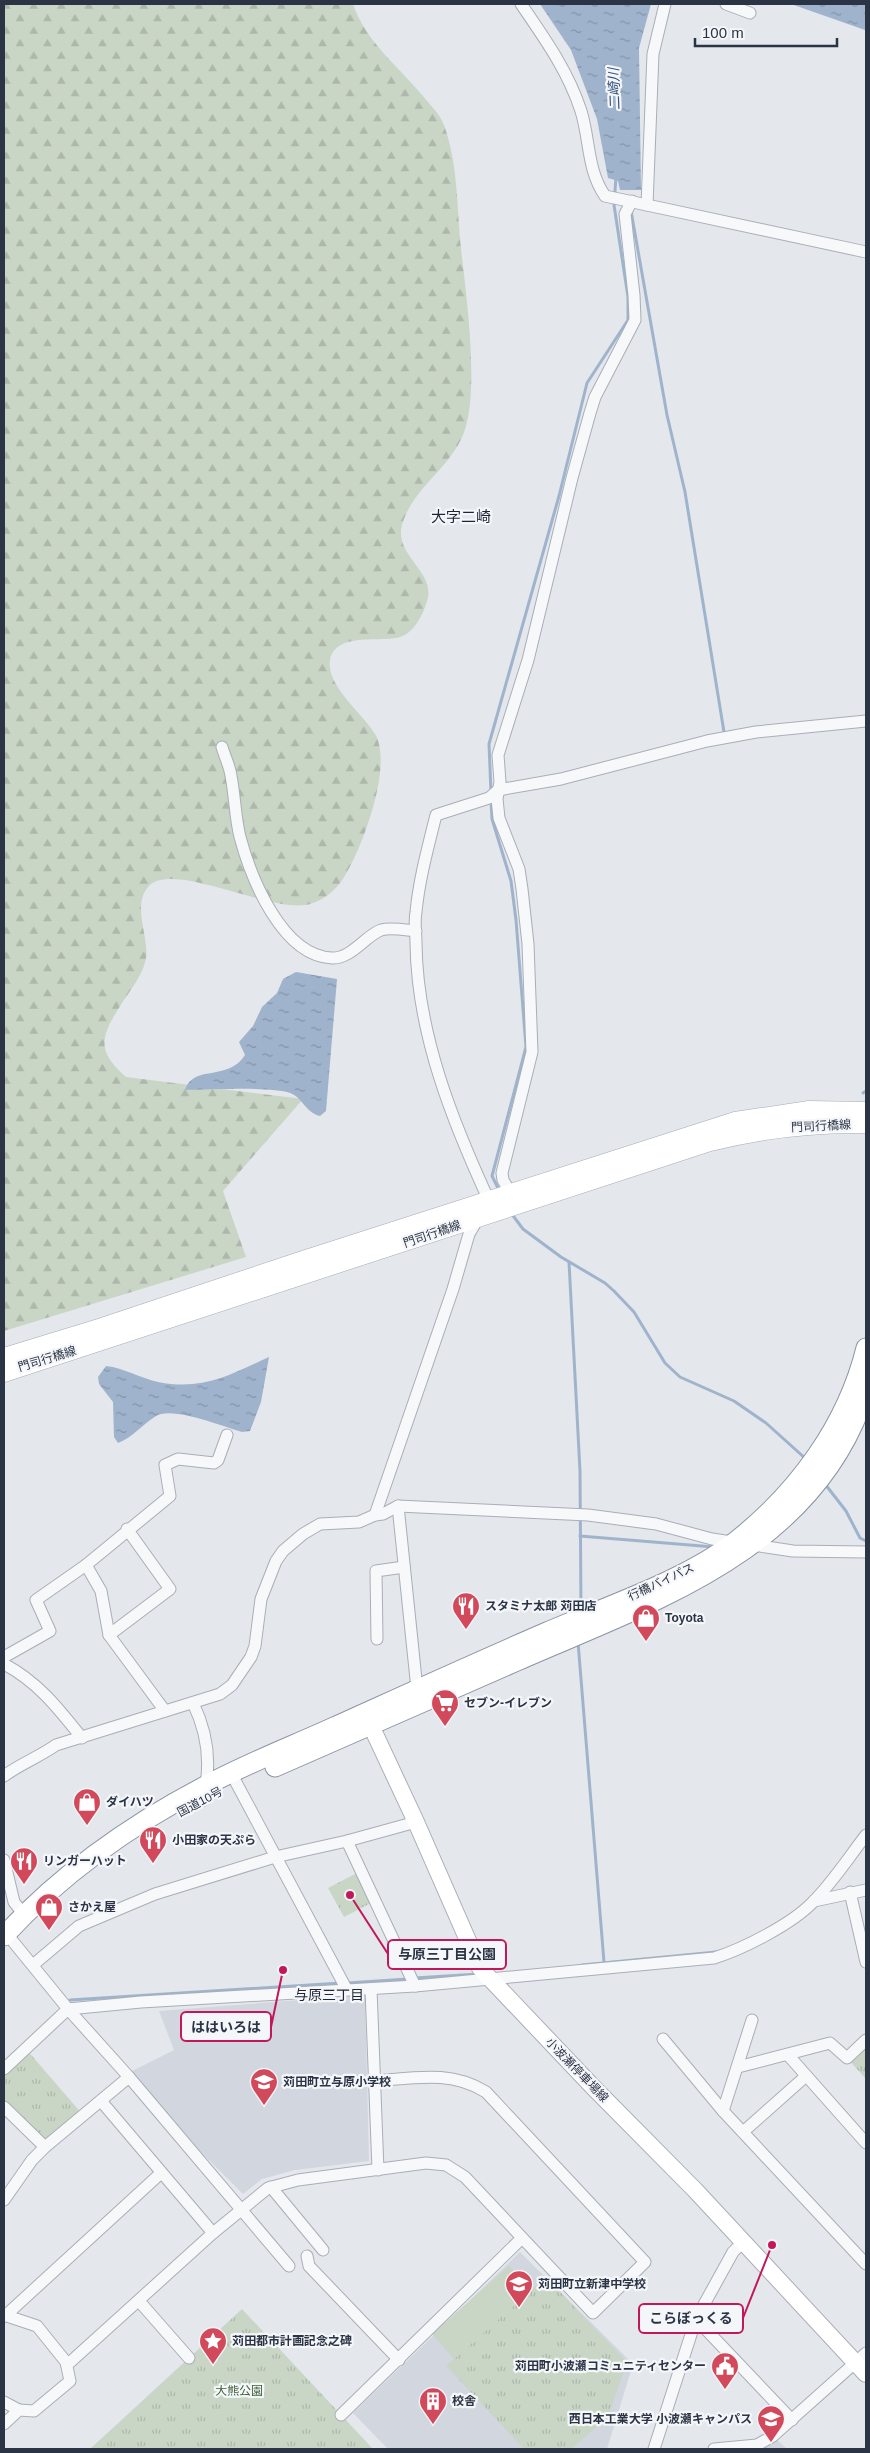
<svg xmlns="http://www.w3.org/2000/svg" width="870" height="2453" font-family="Arial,'Noto Sans JP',sans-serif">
	<defs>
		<pattern id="grass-tufts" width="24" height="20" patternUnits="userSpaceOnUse" patternTransform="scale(1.25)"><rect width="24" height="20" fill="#c9d6c5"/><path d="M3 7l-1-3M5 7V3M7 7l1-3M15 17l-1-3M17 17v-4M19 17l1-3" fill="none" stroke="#adb8ab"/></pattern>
		<pattern id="forest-firs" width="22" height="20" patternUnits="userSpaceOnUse" patternTransform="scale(1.25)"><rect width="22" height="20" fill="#c9d6c5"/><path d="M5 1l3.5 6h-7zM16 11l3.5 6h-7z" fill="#adb8ab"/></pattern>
		<pattern id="water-ripples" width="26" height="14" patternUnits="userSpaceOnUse" patternTransform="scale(1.25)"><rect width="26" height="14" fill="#9fb4cc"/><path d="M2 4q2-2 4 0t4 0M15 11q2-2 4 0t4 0" fill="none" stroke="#8293a7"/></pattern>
	</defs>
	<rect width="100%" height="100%" fill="#e4e7ec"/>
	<!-- built -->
	<g fill="#d2d6de">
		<path d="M365 1995 369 2161 295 2170 262 2179 243 2194 189 2140 132 2071 174 2050 159 2011Z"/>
		<path d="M520 2252 633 2364 607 2449H388L353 2413Z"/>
		<path d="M773 2436 787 2449H714Z"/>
	</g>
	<!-- grass -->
	<g fill="url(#grass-tufts)">
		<path d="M357 1873 373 1902 344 1917 328 1888Z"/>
		<path d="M866 2040V2079L847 2058Z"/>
		<path d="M26 2049 83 2115 45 2147 4 2107V2069Z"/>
		<path d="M546 2277 627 2362 608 2417 571 2449H524L446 2366Z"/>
		<path d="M242 2309 373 2449H90Z"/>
	</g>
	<!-- forest -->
	<path fill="url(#forest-firs)" d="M4 4H353C366 42 398 66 423 96 430 105 440 114 444 125 457 161 457 201 460 239 465 289 481 390 463 435 449 469 412 489 402 525 394 554 433 571 428 597 425 611 415 633 400 637 382 643 334 631 330 661 326 685 363 714 375 734 393 764 364 843 347 872 339 887 327 899 310 904 274 915 171 859 148 887 132 906 149 936 146 958 143 975 131 989 122 1003 102 1035 94 1049 126 1077L303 1099 223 1191 246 1257 4 1331Z"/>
	<!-- pitch -->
	<path fill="#c9d6c5" d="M509 2266 531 2290 454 2359 432 2334Z"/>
	<!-- water -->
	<g fill="url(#water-ripples)">
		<path d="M540 4H651L639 48 641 190H620L618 181 608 178 597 119 571 50Z"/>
		<path d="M791 4H866V30H865Z"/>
		<path d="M296 972 337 979 326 1111 320 1116C306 1113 302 1097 290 1093 271 1086 209 1090 185 1090 193 1064 228 1082 245 1055L239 1042 253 1026 262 1007 277 993 283 979Z"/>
		<path d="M269 1357 261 1402 250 1431 242 1432C224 1427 172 1406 156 1416 143 1424 133 1437 118 1443L114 1437 113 1402 99 1384 98 1377 106 1366C124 1368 140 1378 158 1382 203 1391 230 1375 269 1357Z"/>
	</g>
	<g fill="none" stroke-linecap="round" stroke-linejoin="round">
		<!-- stream -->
		<g stroke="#9fb4cc" stroke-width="3">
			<path d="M631 211 667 415 685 492 724 732"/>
			<path d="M491 792 489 744 559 496 587 383 628 320V297L614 205 616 177"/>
			<path d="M491 801 492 819 511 881 516 920 526 1047 492 1176 499 1190"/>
			<path d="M863 1093 866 1091"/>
			<path d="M511 1213 523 1229 561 1257 605 1283 614 1291 634 1312 665 1363 680 1377 734 1401 766 1423 806 1459"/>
			<path d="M569 1262 580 1471 581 1611"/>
			<path d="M825 1484 846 1511 860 1538 866 1541"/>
			<path d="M580 1536 714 1547"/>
			<path d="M578 1642 604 1962"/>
			<path d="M582 1965 716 1952"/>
			<path d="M415 1978 478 1974"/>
			<path d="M347 1983 408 1979"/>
			<path d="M70 2000 341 1983"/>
		</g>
		<!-- minor casing -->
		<g stroke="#a9aeb7" stroke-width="13">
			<g id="minor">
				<path d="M521 4C545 39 568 71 581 111 590 140 587 170 605 196L866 252"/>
				<path d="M726 4 750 13"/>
				<path d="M647 205 653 54 665 4"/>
				<path d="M222 747C225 757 230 767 231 776 235 796 235 817 240 837 251 878 282 956 332 958 351 959 365 936 381 930 391 927 405 930 416 931"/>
				<path d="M513 1197 503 1180 502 1173 532 1052 528 944 522 889 519 869 499 818 497 799 500 782 498 755 528 660 572 478 590 413 595 397 635 320 634 295 625 214 632 201"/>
				<path d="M491 1205C453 1123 417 1034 416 943 416 933 414 922 416 912 419 880 428 847 436 815L489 798 498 790 561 779 707 741 756 732 866 721"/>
				<path d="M398 1506 417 1689"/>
				<path d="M375 1515 453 1289 469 1234 479 1217"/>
				<path d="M86 1565 101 1591 109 1635 165 1711"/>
				<path d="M109 1635 170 1589 127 1529"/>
				<path d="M377 1639 376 1571 404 1567"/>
				<path d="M4 1657 50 1631 36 1600 86 1565 170 1496 165 1465 178 1459 214 1463 218 1460 227 1435"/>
				<path d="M4 1664C38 1682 58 1708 82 1738"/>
				<path d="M193 1703C208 1734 212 1768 202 1801"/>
				<path d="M231 1773 347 1990"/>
				<path d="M4 1776C20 1764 39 1757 56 1745L220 1694 232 1685 251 1657 255 1646 261 1599 276 1561 283 1551 303 1534 320 1524 359 1522 375 1515 383 1514 398 1506 588 1515 656 1524 712 1539 793 1551 866 1552"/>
				<path d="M347 1841 415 1986"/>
				<path d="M4 1860 14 1902 24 1915"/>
				<path d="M850 1892 866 1962"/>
				<path d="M814 1901 866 1890"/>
				<path d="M6 1933 68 2009 129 2077 289 2266"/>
				<path d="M33 1965 79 1926 155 1894 275 1857 347 1841 416 1822"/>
				<path d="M371 1989 378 2170"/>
				<path d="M663 2039 723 2111 866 2264"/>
				<path d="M788 2055 866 2143"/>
				<path d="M738 2067 830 2043 847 2058 866 2040"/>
				<path d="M4 2069 68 2009 141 2002 415 1986 714 1958C743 1949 792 1924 813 1902 833 1882 849 1857 866 1835"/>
				<path d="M101 2101 213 2233"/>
				<path d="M4 2107 45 2147"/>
				<path d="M723 2111 752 2020"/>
				<path d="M743 2132 806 2076"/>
				<path d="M271 2187 323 2250"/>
				<path d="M4 2200 32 2160 45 2147 129 2077"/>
				<path d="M307 2256 309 2266 399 2360"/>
				<path d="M139 2301 189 2358"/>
				<path d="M4 2315 37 2326 66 2362 70 2381 34 2411 19 2410 4 2424"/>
				<path d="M5 2316 161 2173"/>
				<path d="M696 2319 792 2420"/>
				<path d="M67 2365 213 2233 268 2188 298 2180 426 2163 446 2165 465 2177 593 2313 645 2262 486 2092C451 2070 415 2078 374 2081"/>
				<path d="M4 2402 19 2410"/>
				<path d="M341 2415 522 2238"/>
				<path d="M654 2449 696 2319 733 2252 743 2242"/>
				<path d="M714 2449 757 2445 773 2436 866 2353"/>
			</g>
		</g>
		<!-- secondary casing -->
		<g stroke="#a9aeb7" stroke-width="18">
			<path id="secondary" d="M366 1715 416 1822 480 1968 593 2087 695 2190 866 2374"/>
		</g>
		<!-- primary casing -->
		<g stroke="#a3abb8" stroke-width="19">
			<g id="primary">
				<path d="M4 1357 102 1327 306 1259 735 1121 809 1110 866 1111"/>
				<path d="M4 1373 710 1142C762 1129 812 1123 866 1124"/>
			</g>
		</g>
		<!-- trunk casing -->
		<g stroke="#8b94a3" stroke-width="21">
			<g id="trunk">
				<path d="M275 1767C356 1732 436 1696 517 1661 654 1601 816 1550 866 1391"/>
				<path d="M4 1936C61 1874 132 1824 207 1785 248 1763 292 1746 334 1727 405 1695 475 1663 547 1632 607 1606 684 1581 736 1541 798 1492 847 1425 866 1348"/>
			</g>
		</g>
		<!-- minor -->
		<use href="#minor" stroke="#f7f8fa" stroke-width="11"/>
		<!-- secondary -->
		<use href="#secondary" stroke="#fff" stroke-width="16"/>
		<!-- primary -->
		<use href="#primary" stroke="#fff" stroke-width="18"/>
		<!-- trunk -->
		<use href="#trunk" stroke="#fff" stroke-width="19"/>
	</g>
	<!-- icons -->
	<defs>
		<g id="restaurant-pin" transform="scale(1.4375)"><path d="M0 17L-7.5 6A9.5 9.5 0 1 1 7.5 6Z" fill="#d1495b" stroke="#f4f6f9"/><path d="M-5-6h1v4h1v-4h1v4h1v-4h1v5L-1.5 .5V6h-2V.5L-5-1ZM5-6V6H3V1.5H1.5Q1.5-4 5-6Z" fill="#fff"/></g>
		<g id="shop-pin" transform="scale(1.4375)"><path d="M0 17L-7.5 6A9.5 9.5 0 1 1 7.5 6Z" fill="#d1495b" stroke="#f4f6f9"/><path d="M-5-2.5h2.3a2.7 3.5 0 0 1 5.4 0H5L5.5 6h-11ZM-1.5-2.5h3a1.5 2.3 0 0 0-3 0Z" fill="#fff"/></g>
		<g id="supermarket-pin" transform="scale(1.4375)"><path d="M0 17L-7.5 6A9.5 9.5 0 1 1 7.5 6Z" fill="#d1495b" stroke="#f4f6f9"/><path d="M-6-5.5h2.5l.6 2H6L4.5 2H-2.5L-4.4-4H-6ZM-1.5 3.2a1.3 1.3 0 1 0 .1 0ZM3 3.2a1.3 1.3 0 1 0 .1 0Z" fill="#fff"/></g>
		<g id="school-pin" transform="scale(1.4375)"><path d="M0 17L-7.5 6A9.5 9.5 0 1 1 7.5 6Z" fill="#d1495b" stroke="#f4f6f9"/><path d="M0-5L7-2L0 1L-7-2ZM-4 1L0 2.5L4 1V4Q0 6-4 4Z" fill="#fff"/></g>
		<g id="sight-pin" transform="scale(1.4375)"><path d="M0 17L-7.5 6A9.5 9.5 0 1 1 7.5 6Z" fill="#d1495b" stroke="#f4f6f9"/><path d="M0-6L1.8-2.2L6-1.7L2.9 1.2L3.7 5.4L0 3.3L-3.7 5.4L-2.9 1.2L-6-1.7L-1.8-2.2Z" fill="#fff"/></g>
		<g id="civic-pin" transform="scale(1.4375)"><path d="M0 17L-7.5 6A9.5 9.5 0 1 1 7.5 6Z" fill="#d1495b" stroke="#f4f6f9"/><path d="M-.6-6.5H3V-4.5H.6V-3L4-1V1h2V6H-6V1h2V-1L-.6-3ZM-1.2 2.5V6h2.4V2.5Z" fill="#fff"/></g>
		<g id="building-pin" transform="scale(1.4375)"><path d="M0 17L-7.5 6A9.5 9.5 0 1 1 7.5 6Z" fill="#d1495b" stroke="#f4f6f9"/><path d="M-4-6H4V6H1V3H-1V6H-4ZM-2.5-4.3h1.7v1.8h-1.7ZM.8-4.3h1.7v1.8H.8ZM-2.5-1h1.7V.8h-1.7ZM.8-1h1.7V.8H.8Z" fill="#fff"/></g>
		<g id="university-pin" transform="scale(1.4375)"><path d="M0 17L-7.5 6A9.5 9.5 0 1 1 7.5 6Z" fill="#d1495b" stroke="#f4f6f9"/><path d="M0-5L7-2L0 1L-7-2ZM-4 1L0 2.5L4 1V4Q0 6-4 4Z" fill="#fff"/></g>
	</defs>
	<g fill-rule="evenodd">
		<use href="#restaurant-pin" x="466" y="1606"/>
		<use href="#shop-pin" x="646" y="1618"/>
		<use href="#supermarket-pin" x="445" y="1703"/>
		<use href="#shop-pin" x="87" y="1802"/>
		<use href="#restaurant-pin" x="153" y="1840"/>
		<use href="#restaurant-pin" x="24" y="1861"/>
		<use href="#shop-pin" x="49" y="1907"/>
		<use href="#school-pin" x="264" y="2082"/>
		<use href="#school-pin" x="519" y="2284"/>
		<use href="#sight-pin" x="213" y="2341"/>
		<use href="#civic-pin" x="725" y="2366"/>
		<use href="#building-pin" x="433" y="2401"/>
		<use href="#university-pin" x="771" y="2419"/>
	</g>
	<g text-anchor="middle" stroke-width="4.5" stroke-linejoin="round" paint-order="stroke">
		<!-- street labels -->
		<g font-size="12" fill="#2b3445" stroke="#f4f6f9">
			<text transform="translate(821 1126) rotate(-3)" y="4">門司行橋線</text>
			<text transform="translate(432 1234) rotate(-19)" y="4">門司行橋線</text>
			<text transform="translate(47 1359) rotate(-17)" y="4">門司行橋線</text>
			<text transform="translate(661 1582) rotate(-25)" y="4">行橋バイパス</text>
			<text transform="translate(200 1802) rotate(-28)" y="4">国道10号</text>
			<text transform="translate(577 2070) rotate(46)" y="4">小波瀬停車場線</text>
		</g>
		<!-- poi labels -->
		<g font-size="12" font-weight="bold" fill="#2b3445" stroke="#f4f6f9" text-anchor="start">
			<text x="485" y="1610">スタミナ太郎 苅田店</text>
			<text x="665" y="1622">Toyota</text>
			<text x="464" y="1707">セブン-イレブン</text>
			<text x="106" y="1806">ダイハツ</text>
			<text x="172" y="1844">小田家の天ぷら</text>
			<text x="43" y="1865">リンガーハット</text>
			<text x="68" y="1911">さかえ屋</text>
			<text x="283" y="2086">苅田町立与原小学校</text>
			<text x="538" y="2288">苅田町立新津中学校</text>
			<text x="232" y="2345">苅田都市計画記念之碑</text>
			<text x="706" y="2370" text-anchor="end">苅田町小波瀬コミュニティセンター</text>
			<text x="452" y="2405">校舎</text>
			<text x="752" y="2423" text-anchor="end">西日本工業大学 小波瀬キャンパス</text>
		</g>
		<!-- park labels -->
		<g font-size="12" fill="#3f6138" stroke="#f4f6f9">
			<text x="239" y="2395">大熊公園</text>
		</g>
		<!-- water labels -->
		<g font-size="14" font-style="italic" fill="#34527a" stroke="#f4f6f9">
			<text transform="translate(614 89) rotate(-92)" y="5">二崎川</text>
		</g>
		<!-- neighbourhood labels -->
		<g font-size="14" fill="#1d2536" stroke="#f4f6f9">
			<text x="329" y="2000">与原三丁目</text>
		</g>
		<!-- quarter labels -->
		<g font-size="15" fill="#1d2536" stroke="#f4f6f9">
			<text x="461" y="522">大字二崎</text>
		</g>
	</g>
	<!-- callouts -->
	<path fill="none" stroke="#c2185b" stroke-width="2" d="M350 1895L388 1954M283 1970L271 2027M772 2245L743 2318"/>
	<g fill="#c2185b" stroke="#f4f6f9" stroke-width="2">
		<circle cx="350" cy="1895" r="5"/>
		<circle cx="283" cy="1970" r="5"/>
		<circle cx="772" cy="2245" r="5"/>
	</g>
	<g fill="#f4f6f9" stroke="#c2185b" stroke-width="2">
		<rect x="388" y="1940" width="118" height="29" rx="5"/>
		<rect x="181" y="2012" width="90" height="29" rx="5"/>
		<rect x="639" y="2304" width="104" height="29" rx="5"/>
	</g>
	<g font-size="14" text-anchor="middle" font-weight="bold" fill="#2b3445">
		<text x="447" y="1959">与原三丁目公園</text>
		<text x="226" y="2032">ははいろは</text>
		<text x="691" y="2323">こらぼっくる</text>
	</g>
	<!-- border -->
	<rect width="870" height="2453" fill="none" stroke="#2b3445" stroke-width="10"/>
	<!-- scale -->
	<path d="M695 38v8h142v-8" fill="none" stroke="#2b3445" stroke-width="2.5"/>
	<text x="702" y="38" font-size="15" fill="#2b3445" stroke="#f4f6f9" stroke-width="4" paint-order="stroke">100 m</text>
</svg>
